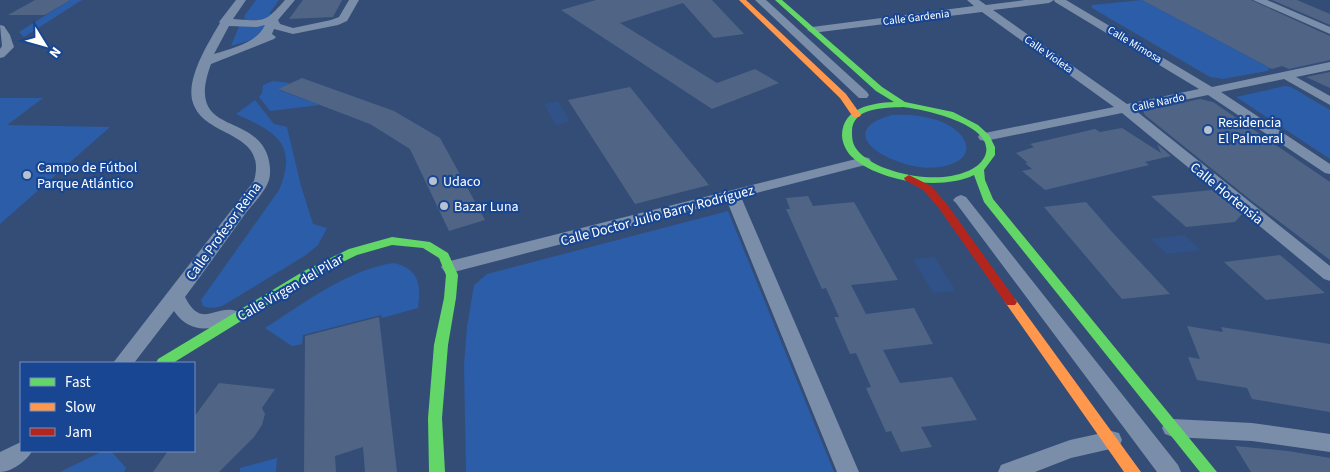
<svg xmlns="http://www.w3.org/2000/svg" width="1330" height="472" font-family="'Source Sans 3',sans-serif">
	<rect width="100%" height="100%" fill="#344d76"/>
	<!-- green -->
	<g fill="#2b5da8">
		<path d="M70 0H82L24 37 19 32Z"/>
		<path d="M256 0H279L269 14H275L263 20H244L245 15Z"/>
		<path d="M1142 0 1270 68 1267 71 1223 79 1210 77 1092 8V5Z"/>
		<path d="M265 25 267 26 254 39 231 46 239 26Z"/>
		<path d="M273 81 290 83 279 90 320 105 270 111 259 97 262 93 263 85Z"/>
		<path d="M1285 86 1291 87 1330 110V159L1236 97Z"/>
		<path d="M0 98H43L7 125 110 127 0 224Z"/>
		<path d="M255 100 274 124 287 127 301 186 313 224 327 228 318 245 306 255 224 305C217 308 210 309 203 306L201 300 279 190C299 143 274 131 236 114Z"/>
		<path d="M892 115C907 114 922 115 937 120 969 131 982 160 940 167 903 174 824 134 892 115Z"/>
		<path d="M728 211 834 472H466L464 365 467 327 474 285 487 274Z"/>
		<path d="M394 263C420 269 421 286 418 308L382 318 381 315 303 335 302 344 292 346 265 328C305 303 346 270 394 263Z"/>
		<path d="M103 451H111L126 468 124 472H60Z"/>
		<path d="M277 458 276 472H240V468Z"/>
	</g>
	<!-- water -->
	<g fill="#305288">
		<path d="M558 101 570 121 556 125 544 104Z"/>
		<path d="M1184 235 1201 250 1167 254 1151 239Z"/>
		<path d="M934 257 956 291 933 293 913 259Z"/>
	</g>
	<!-- building -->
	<g fill="#506585">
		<path d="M35 0H70L45 15H8Z"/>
		<path d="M303 0H342L333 17 289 19Z"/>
		<path d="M596 0H712L744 34 714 38 683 3 620 23 717 83 755 69 779 83 712 109 561 10Z"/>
		<path d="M1142 0H1251L1330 36V60L1289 69 1282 66 1272 69Z"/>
		<path d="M1272 0H1297L1330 14V25Z"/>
		<path d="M1330 72V88L1306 77Z"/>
		<path d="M302 78 394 111 440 138 485 220 449 231 410 149 370 124 278 89Z"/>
		<path d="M630 87 709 185 635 204 568 100Z"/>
		<path d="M1200 99 1213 102 1330 182V260L1252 201 1145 115 1143 111Z"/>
		<path d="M1122 128 1161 153 1157 144 1171 156 1145 162 1149 165 1045 190 1022 171 1032 169 1025 163H1028L1016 153 1034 147 1030 144 1095 129 1100 132Z"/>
		<path d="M1212 190 1242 214 1235 222 1186 227 1151 196Z"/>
		<path d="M808 196 813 206 854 202 898 280 851 285 866 314 914 308 933 344 883 350 900 383 952 377 977 420 921 427 932 447 901 452 891 431 886 432 866 388 871 387 856 353 850 354 834 317H839L826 288 822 289 786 209H790L786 198Z"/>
		<path d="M1086 202 1113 233 1170 294 1122 299 1044 207Z"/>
		<path d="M1280 255 1325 293 1266 300 1224 262Z"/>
		<path d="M379 317 397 472H365L363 447 335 456 336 472H304L305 336Z"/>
		<path d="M1187 326 1223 332 1221 327 1330 344V412L1252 399 1247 388 1197 380 1188 357 1200 359Z"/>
		<path d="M219 383 275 389 262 408 265 414 262 425 254 437 219 472H153L168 451H194V417Z"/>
		<path d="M1235 446 1288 451 1330 458V472H1251Z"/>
	</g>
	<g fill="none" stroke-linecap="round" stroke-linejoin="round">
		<!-- street -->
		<g fill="#7b8ea9" fill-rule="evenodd">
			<path d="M236 0H246L233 19C264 21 264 24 285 0H295L278 20 280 24 293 28 331 20 339 17 349 0H359L347 21 338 25 293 34 274 29 272 34 276 37 274 39 211 64C184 137 254 111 268 157 270 164 271 173 269 180 265 192 253 204 245 214 225 242 205 270 185 297 202 330 214 304 237 311L240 316 237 321C213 329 191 336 174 311L134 363H113L254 181C268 130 205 139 193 103 185 80 208 43 220 23L219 22ZM265 25C257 43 232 48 214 54L229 26 257 27Z"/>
			<path d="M755 0H766L867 92 869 95 867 98H859Z"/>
			<path d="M967 0H979L986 5 1025 0H1066L1212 87 1330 62V70L1296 77 1330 96V105L1284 79 1221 92 1330 164V174L1325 173 1208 95 1135 110 1330 266V281L1324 279 1122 113 985 141 980 140 978 137 980 134 1114 107 982 12 812 33 807 30 812 27 974 6ZM1054 0 1055 2 1199 89 1127 104 993 10 1049 3Z"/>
			<path d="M1253 0H1267L1330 27V34Z"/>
			<path d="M0 25 4 26 10 35 14 47 4 57 0 58V49L2 46Z"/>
			<path d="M864 157 869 158 871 161 869 164 741 197 859 472H837L727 201 450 273 444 271 441 267 444 263 450 261Z"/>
			<path d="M961 195 966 197 1178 465 1181 472H1157L956 203 953 200 956 197Z"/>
			<path d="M1173 419 1252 423 1330 434V452L1252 441 1173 437 1165 434 1162 428 1165 422Z"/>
			<path d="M1111 431 1119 433 1122 440 1119 447 1071 458 1035 472H998L1001 465 1070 440Z"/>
			<path d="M21 442V451H32C27 461 11 472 0 472V452Z"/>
		</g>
		<!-- fast -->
		<g fill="#63d668" fill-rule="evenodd">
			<path d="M775 0H782L882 87 905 102 953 112 978 125 989 135 995 147V155L984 170 985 180 993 199 1217 472H1200L984 202 974 175C941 191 878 182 851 156 846 151 842 142 842 135 843 108 871 103 894 102L876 91ZM903 107C922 109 1001 125 984 158 978 169 962 174 951 176 925 181 876 172 858 151 853 145 852 140 852 133 851 107 884 108 903 107Z"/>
			<path d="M392 237 430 242 448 253 458 275 456 298 448 345 442 418 445 472H429L428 418 434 345 444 298 446 275 439 258 423 248 392 245 357 255 312 277 173 363H156L158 359 304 271 349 249Z"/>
		</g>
		<!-- slow -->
		<g fill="#ff974d" fill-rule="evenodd">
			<path d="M739 0H746L846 94 861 115 859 117H853L840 98Z"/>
			<path d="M1011 298 1015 299 1141 472H1124L1007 305 1005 302 1007 299Z"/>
		</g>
		<!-- jam -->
		<path fill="#b3261e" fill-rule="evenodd" d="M909 175 931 186 946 203 1015 299 1017 302 1015 305H1007L938 207 923 190 905 180 904 178Z"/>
	</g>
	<!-- markers -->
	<g fill="#b8c1cf" stroke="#184692" stroke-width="2">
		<circle cx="1208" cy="130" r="5"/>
		<circle cx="27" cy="175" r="5"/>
		<circle cx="433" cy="181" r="5"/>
		<circle cx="444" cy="206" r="5"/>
	</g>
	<g text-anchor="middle" stroke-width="4.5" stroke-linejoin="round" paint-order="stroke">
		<!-- far-street labels -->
		<g font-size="11" fill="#fff" stroke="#184692">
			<text transform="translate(916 17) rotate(-7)" y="4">Calle Gardenia</text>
			<text transform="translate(1135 44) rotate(31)" y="4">Calle Mimosa</text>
			<text transform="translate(1049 54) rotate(35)" y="4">Calle Violeta</text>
			<text transform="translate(1158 102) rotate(-12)" y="4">Calle Nardo</text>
		</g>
		<!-- poi labels -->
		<g font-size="14" fill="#fff" stroke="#184692" text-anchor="start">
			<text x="1218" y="127">Residencia<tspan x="1218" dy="16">El Palmeral</tspan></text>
			<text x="37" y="172">Campo de Fútbol<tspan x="37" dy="16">Parque Atlántico</tspan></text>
			<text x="443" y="186">Udaco</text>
			<text x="454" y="211">Bazar Luna</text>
		</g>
		<!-- street labels -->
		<g font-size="14" fill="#fff" stroke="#184692">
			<text transform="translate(1227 193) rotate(39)" y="5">Calle Hortensia</text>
			<text transform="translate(657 215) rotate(-15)" y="5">Calle Doctor Julio Barry Rodríguez</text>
			<text transform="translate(223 231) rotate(-54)" y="5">Calle Profesor Reina</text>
			<text transform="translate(290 287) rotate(-30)" y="5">Calle Virgen del Pilar</text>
		</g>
	</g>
	<!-- legend -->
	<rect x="20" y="362" width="175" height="90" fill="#184692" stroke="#7490be"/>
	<rect x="30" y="378" width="25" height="8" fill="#63d668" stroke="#7490be"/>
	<text x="65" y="387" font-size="15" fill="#ffffff">Fast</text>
	<rect x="30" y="403" width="25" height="8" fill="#ff974d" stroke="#7490be"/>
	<text x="65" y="412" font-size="15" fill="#ffffff">Slow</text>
	<rect x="30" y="428" width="25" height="8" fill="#b3261e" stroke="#7490be"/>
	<text x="65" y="437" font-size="15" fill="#ffffff">Jam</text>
	<!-- north arrow -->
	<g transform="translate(45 45) rotate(127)" stroke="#184692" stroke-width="4" paint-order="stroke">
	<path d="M0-4L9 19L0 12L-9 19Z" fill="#ffffff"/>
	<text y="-8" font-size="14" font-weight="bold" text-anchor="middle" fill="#ffffff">N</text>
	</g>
</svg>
